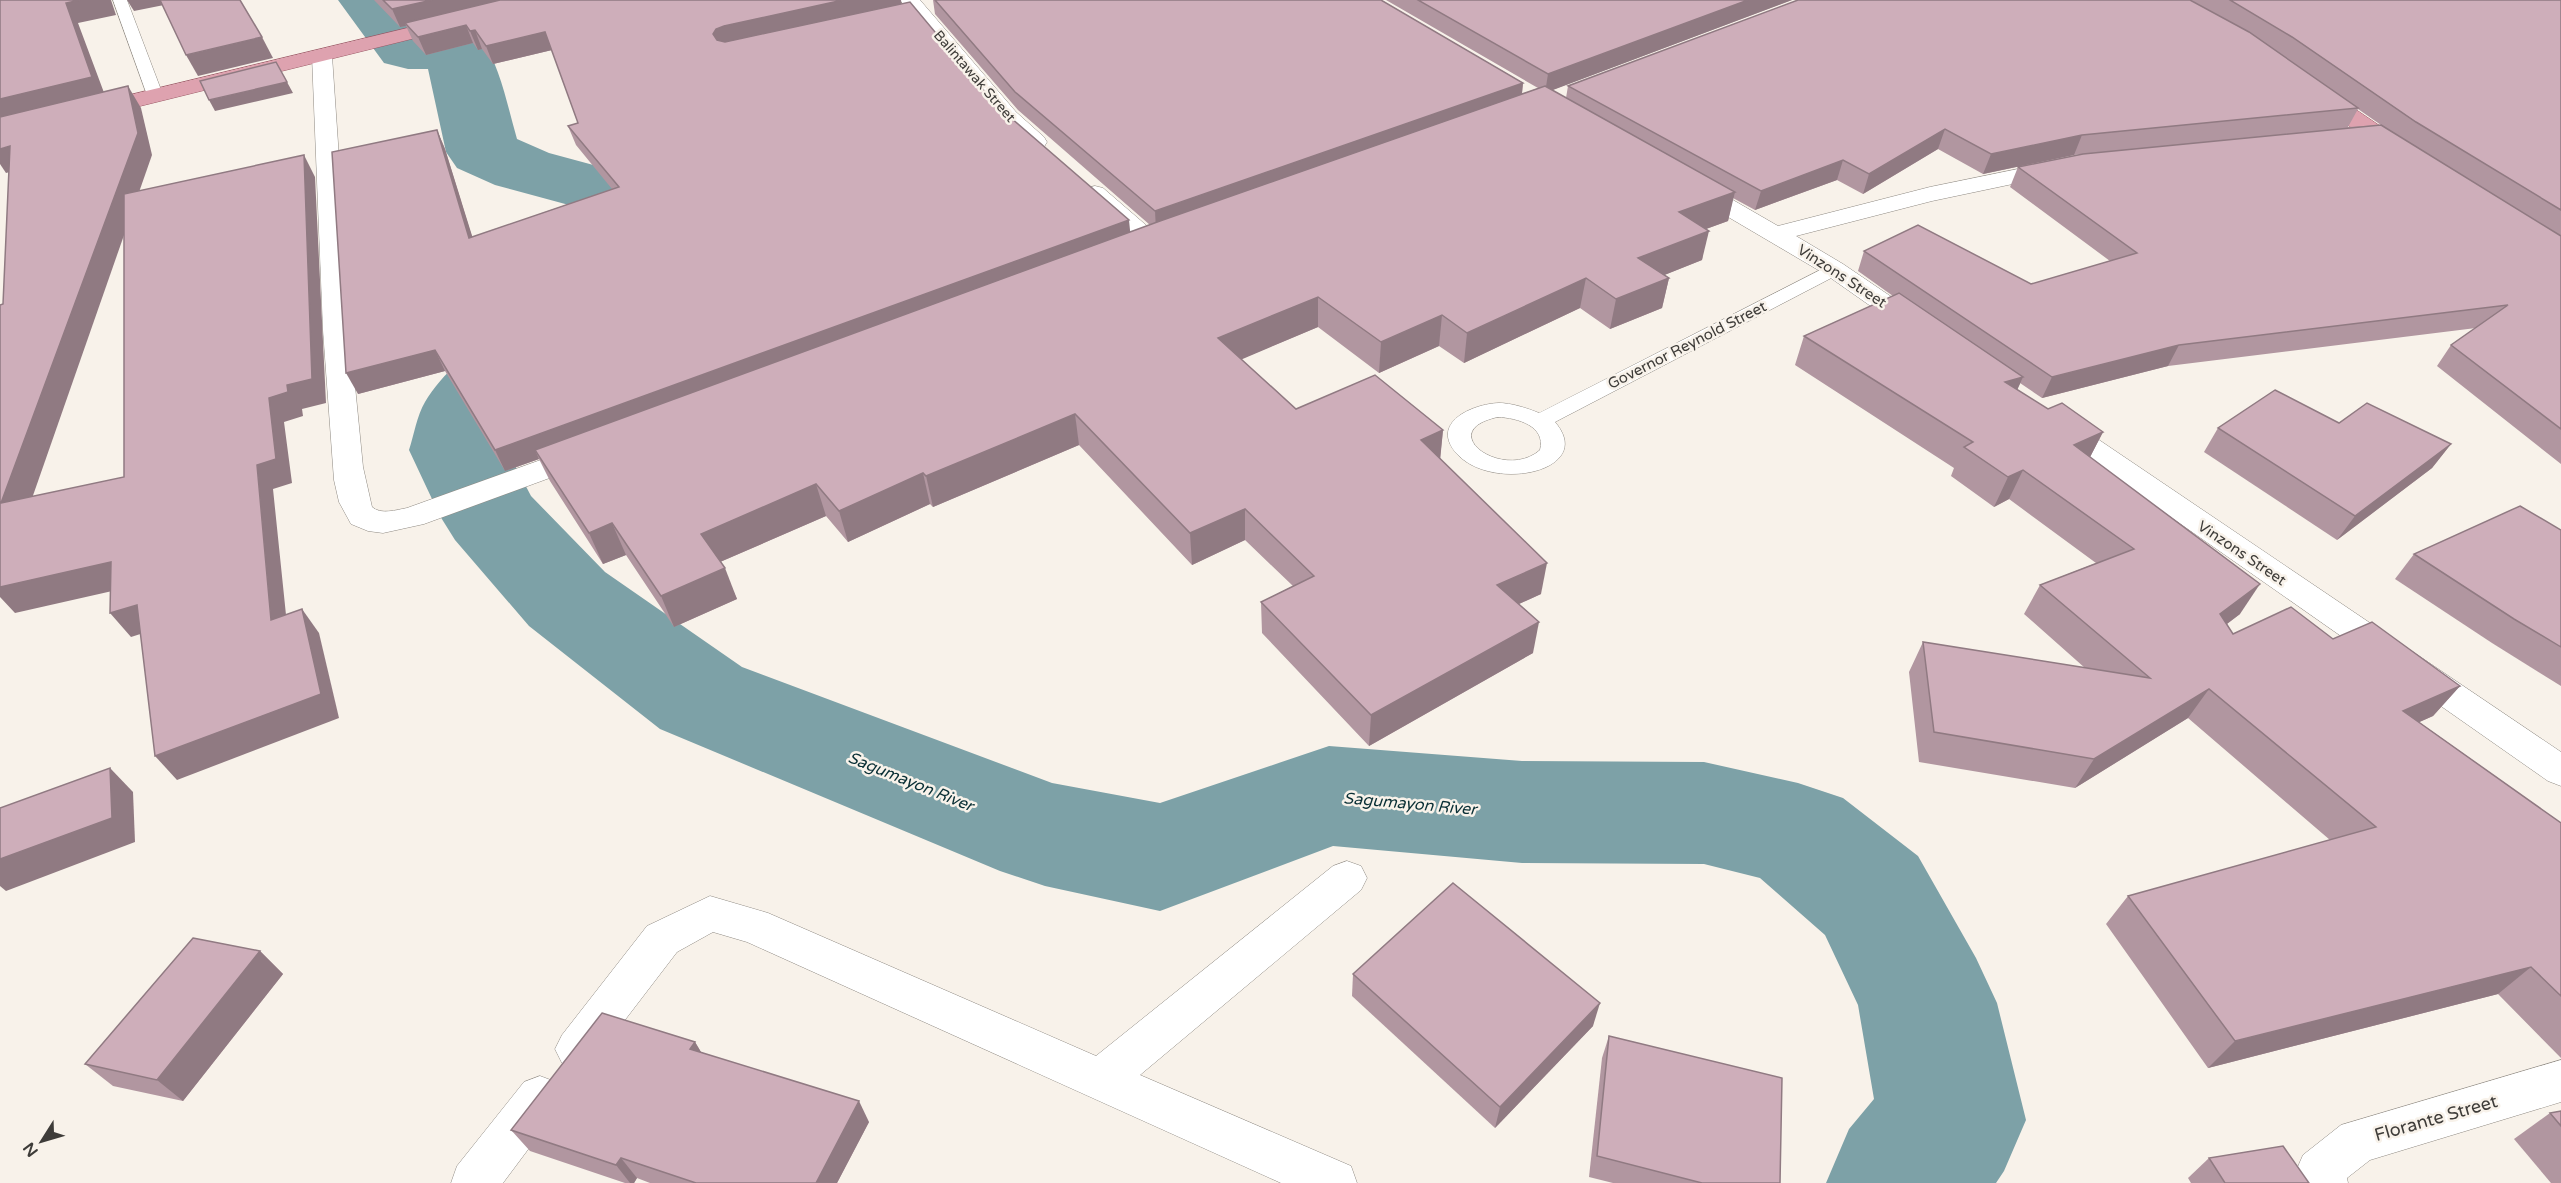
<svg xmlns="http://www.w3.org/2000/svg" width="2561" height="1183" font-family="'Varela Round',sans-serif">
	<rect width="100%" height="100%" fill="#f8f2ea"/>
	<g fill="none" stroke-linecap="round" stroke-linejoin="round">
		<!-- river -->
		<path fill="#7da1a7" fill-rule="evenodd" d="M338 0H402L426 29 455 28 479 34C500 65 507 104 517 139L549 153 634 176 708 231 720 248 695 286 615 333 537 387 515 411 507 450 531 496 605 572 742 667 1052 783 1160 803 1329 746 1522 761 1704 762 1798 783 1843 798 1918 856 1976 958 1997 1003 2026 1120 2004 1171 1996 1183H1826L1849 1129 1874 1099 1858 1005 1825 935 1760 878 1704 864 1522 863 1333 846 1160 911 1045 886 1000 871 660 729 529 626 455 540 440 516 409 450C414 435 417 415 425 402 461 340 570 287 632 253L580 208 495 185 457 168 446 152 428 69H408L384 63Z"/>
		<!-- lane casing -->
		<g stroke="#8f8a83" stroke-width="1">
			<g id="lane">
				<path d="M113 0H127L163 95 161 99 155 100 147 95Z"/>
				<path d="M1834 263 1841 265 1844 269 1841 273 1555 422C1597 471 1493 493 1457 454 1429 423 1472 404 1499 403 1511 403 1527 408 1539 413ZM1498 417C1518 418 1546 426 1540 450 1504 482 1432 431 1498 417Z"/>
			</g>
		</g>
		<!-- street casing -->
		<g stroke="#8f8a83" stroke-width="1">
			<g id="street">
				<path d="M900 0H920L1016 112 1044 137 1047 142 1044 147 1036 149 1028 147 1000 122Z"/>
				<path d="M322 50 329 52 332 56 354 376 363 467 372 507C381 515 396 510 407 508L585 444 596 447 600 454 596 461 424 524 383 533 368 531 351 524 339 502 334 480 323 330 312 56 315 52Z"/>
				<path d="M2057 161 2065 163 2069 168 2065 173 1932 201 1796 236 1843 264 1927 321 1931 327 1927 333 1918 335 1909 333 1825 274 1684 191 1680 186 1684 181 1692 179 1700 181 1778 226 1930 187Z"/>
				<path d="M1095 186 1103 188 1161 238 1164 243 1161 248 1152 250 1143 248 1087 198 1083 193 1087 188Z"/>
				<path d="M2058 416 2068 419 2561 752V786L2548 781 2048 431 2043 425 2048 419Z"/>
				<path d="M1347 861 1361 866 1367 878 1361 890 1140 1075 1351 1166 1357 1183H1281L747 942 713 932 677 952 592 1063 577 1069 562 1063 555 1049 562 1035 647 926 710 896 768 913 1096 1056 1333 866Z"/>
				<path d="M2561 1060V1102L2370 1160 2347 1178 2348 1183H2301L2296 1171 2303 1155 2341 1125Z"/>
				<path d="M540 1076 556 1082 562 1097 556 1112 503 1183H451L457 1166 524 1082Z"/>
			</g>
		</g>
		<!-- primary casing -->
		<g stroke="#985663" stroke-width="1">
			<g id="primary">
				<path d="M453 17 460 19 463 23 460 27 92 118 84 116 81 111 84 106Z"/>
				<path d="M2316 87 2324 88 2408 145 2411 150 2408 155 2400 157 2392 155 2308 98 2305 93 2308 88Z"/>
			</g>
		</g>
		<!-- lane -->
		<use href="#lane" fill="#fff" fill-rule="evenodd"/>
		<!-- street -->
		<use href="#street" fill="#fff" fill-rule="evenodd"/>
		<!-- primary -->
		<use href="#primary" fill="#dea2af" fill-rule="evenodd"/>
	</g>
	<!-- wall -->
	<g fill="#b196a0" fill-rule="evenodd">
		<path d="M374 0H901V4L996 105 1130 232 1150 225 1018 110 935 14 933 0H1381L1523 83 1522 94 1538 88 1386 0H1792L1552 90 1566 98 1568 86 1798 0H2561V464L2437 366 2451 345 2476 328 2168 366 2042 398 2020 383 2017 390 2048 409 2103 432 2090 457 2240 614 2227 624 2233 634 2333 639 2460 686 2433 716 2419 722 2561 823V1058L2498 994 2208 1068 2106 924 2128 896 2330 840 2188 718 2075 788 1919 762 1909 672 1923 642 2085 668 2024 614 2040 585 2096 563 2009 499 1994 507 1951 476 1954 468 1795 365 1804 336 1893 296 1858 271 1864 251 2031 284 2110 261 2010 187 2018 167 2082 154 2074 155 1983 174 1938 149 1863 194 1837 180 1755 210 1733 198 1728 221 1706 229 1702 260 1664 275 1669 278 1662 308 1610 329 1580 308 1464 363 1439 346 1379 373 1318 327 1241 359 1296 409 1443 430 1440 458 1541 594 1519 604 1533 653 1369 746 1262 633 1261 602 1293 586 1245 540 1192 565 1079 445 933 507 930 504 848 542 826 516 720 562 737 599 674 627 626 555 603 564 550 481 539 459 505 471 445 371 358 394 437 130 445 149 472 237 612 189 576 145 568 126 578 123 552 50 493 64 482 49 478 50 473 43 426 55 413 41 406 26 400 27ZM2358 109 2381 125 2348 127Z"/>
		<path d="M2339 423 2451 444 2432 468 2337 540 2204 452 2218 428Z"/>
		<path d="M2561 530V686L2492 643 2395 579 2414 554Z"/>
		<path d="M260 951 283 974 183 1101 113 1086 85 1064Z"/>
		<path d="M1353 974 1593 1026 1495 1128 1352 996Z"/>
		<path d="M1609 1036 1780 1183H1613L1589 1177 1602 1058Z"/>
		<path d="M695 1042 701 1052 869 1122 837 1183H650L637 1178 634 1183H625L530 1151 511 1130Z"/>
		<path d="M2561 1111V1183H2551L2514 1139 2550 1113Z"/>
		<path d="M2209 1158 2309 1183H2191L2188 1178Z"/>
	</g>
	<!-- shaded-wall -->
	<g fill="#907a82">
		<path d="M80 0H111L116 15 78 23 106 98 0 124V99L66 3Z"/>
		<path d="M127 0H161L164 5 134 11Z"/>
		<path d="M432 0H513L405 23 406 26 400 27 392 9Z"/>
		<path d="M843 0H901L902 6 721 47 713 34 716 29 724 26Z"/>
		<path d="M1748 0H1792L1545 93 1548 74Z"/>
		<path d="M466 25 473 43 426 55 418 37Z"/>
		<path d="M475 30 482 49 478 50 470 31Z"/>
		<path d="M545 32 552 50 493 64 486 46Z"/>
		<path d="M262 37 273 58 198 76 186 55Z"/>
		<path d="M287 82 293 93 215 111 209 100Z"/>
		<path d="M1523 83 1521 101 1156 230 1155 211Z"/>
		<path d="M128 86 141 108 152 155 22 527 1 503Z"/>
		<path d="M1945 129 1938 149 1863 194 1869 174Z"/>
		<path d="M437 130 445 149 479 258 469 238Z"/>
		<path d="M2082 135 2074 155 1983 174 1991 154Z"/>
		<path d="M10 146 25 168 6 173 0 164V149Z"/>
		<path d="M304 155 315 177 326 403 302 409 303 416 284 422 292 483 273 489 289 644 271 620 257 465 269 398 287 385Z"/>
		<path d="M1843 160 1837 180 1755 210 1761 191Z"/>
		<path d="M1735 192 1728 221 1673 241 1679 212Z"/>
		<path d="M1129 220 1131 240 535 450 539 459 505 471 495 450Z"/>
		<path d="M1709 231 1702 260 1632 288 1638 258Z"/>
		<path d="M1586 278 1580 308 1464 363 1467 333Z"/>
		<path d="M1669 278 1662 308 1610 329 1616 299Z"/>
		<path d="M1318 297V327L1219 369 1218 338Z"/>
		<path d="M1442 315 1439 346 1379 373 1381 342Z"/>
		<path d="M2179 345 2168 366 2042 398 2052 377Z"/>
		<path d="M435 350 445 371 358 394 346 373Z"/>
		<path d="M2023 377 2010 406 2005 382Z"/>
		<path d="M1075 414 1079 445 933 507 926 476Z"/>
		<path d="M1443 430 1440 461 1421 440Z"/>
		<path d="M2103 432 2088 461 2074 445Z"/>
		<path d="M2451 444 2432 468 2337 540 2355 516Z"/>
		<path d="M2023 470 2009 499 1994 507 2008 477Z"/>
		<path d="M923 473 930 504 848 542 839 511Z"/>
		<path d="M816 484 826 516 713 565 701 534Z"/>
		<path d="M1245 509V540L1192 565 1190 533Z"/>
		<path d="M0 521 111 562 130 587 15 613 0 597Z"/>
		<path d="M612 523 626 555 603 564 589 533Z"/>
		<path d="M1547 563 1541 594 1492 616 1497 585Z"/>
		<path d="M725 568 737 599 674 627 661 596Z"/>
		<path d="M2260 584 2240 614 2200 644 2220 614Z"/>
		<path d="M137 605 156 629 131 637 110 613Z"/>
		<path d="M302 609 319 633 339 718 177 780 155 756Z"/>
		<path d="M1539 622 1533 653 1369 746 1371 715Z"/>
		<path d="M2460 686 2433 716 2377 741 2403 711Z"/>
		<path d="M2209 689 2188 718 2075 788 2094 759Z"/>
		<path d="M110 768 133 792 135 842 6 891 0 886V859Z"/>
		<path d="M260 951 283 974 183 1101 157 1080Z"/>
		<path d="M2531 967 2498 994 2208 1068 2235 1041Z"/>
		<path d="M1600 1003 1593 1026 1495 1128 1500 1107Z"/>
		<path d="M695 1042 708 1064 690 1049Z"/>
		<path d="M859 1101 869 1122 837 1183H816Z"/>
		<path d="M621 1158 637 1178 634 1183H630L616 1165Z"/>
	</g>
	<!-- building -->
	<g fill="#ceaeba" stroke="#907a82" stroke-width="1.5">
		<path d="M0 0H80L66 3 92 77 0 99Z"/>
		<path d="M160 0H240L262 37 186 55Z"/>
		<path d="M383 0H432L392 9Z"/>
		<path d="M500 0H843L724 26 716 29 713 34 717 40 725 42 910 2 996 105 1129 220 495 450 435 350 346 373 332 152 437 130 469 238 619 187 568 126 578 123 545 32 486 46 475 30 470 31 466 25 418 37 405 23Z"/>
		<path d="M935 0H1381L1523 83 1155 211 1015 92Z"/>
		<path d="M1418 0H1748L1548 74Z"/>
		<path d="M1798 0H2190L2249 32 2358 108 2082 135 1991 154 1945 129 1869 174 1843 160 1761 191 1568 86Z"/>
		<path d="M2230 0H2561V210L2416 122 2292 37Z"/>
		<path d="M276 62 287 82 209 100 200 81Z"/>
		<path d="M128 86 138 133 1 503 124 477V194L304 155 312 379 287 385 288 392 269 398 276 459 257 465 271 620 302 609 321 694 155 756 137 605 110 613 111 562 0 587V305L3 304 10 146 0 149V117Z"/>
		<path d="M1545 86 1735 192 1679 212 1709 231 1638 258 1669 278 1616 299 1586 278 1467 333 1442 315 1381 342 1318 297 1218 338 1296 409 1375 375 1443 430 1421 440 1547 563 1497 585 1539 622 1371 715 1261 602 1314 576 1245 509 1190 533 1075 414 926 476 923 473 839 511 816 484 701 534 725 568 661 596 612 523 589 533 535 450 1160 221Z"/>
		<path d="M2381 125 2561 236V429L2451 345 2508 305 2179 345 2052 377 1864 251 1918 225 2031 284 2137 253 2018 167 2083 154Z"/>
		<path d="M1899 293 2023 377 2005 382 2048 409 2062 403 2103 432 2074 445 2260 584 2220 614 2233 634 2291 607 2333 639 2372 622 2460 686 2403 711 2561 823V996L2531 967 2235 1041 2128 896 2376 827 2209 689 2094 759 1934 732 1923 642 2150 678 2040 585 2134 549 2023 470 2008 477 1964 447 1973 442 1804 336Z"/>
		<path d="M2275 390 2339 423 2367 403 2451 444 2355 516 2218 428Z"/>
		<path d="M2520 506 2561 530V647L2514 619 2414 554Z"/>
		<path d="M110 768 112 818 0 859V808Z"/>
		<path d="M1453 883 1600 1003 1500 1107 1353 974Z"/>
		<path d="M193 938 260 951 157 1080 85 1064Z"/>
		<path d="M602 1013 695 1042 690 1049 859 1101 816 1183H696L621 1158 616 1165 511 1130Z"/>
		<path d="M1609 1036 1782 1078 1780 1183H1702L1597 1156Z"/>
		<path d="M2561 1111V1126L2550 1113Z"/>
		<path d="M2283 1146 2309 1183H2225L2209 1158Z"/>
	</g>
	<g text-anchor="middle" stroke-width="5" stroke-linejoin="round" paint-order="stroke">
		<!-- far-street labels -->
		<g font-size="14" fill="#3e3c39" stroke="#f8f2ea">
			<text transform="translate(975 76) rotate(49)" y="5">Balintawak Street</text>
		</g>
		<!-- street labels -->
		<g font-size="15" fill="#3e3c39" stroke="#f8f2ea">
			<text transform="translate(1842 276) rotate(33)" y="5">Vinzons Street</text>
			<text transform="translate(1687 345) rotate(-27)" y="5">Governor Reynold Street</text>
			<text transform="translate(2242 553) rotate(34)" y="5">Vinzons Street</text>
		</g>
		<!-- water labels -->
		<g font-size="16" font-style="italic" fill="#092f35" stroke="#f8f2ea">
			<text transform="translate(911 781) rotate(22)" y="6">Sagumayon River</text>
			<text transform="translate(1410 803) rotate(5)" y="6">Sagumayon River</text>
		</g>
		<!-- near-street labels -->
		<g font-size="18" fill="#3e3c39" stroke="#f8f2ea">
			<text transform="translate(2436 1118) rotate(-16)" y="6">Florante Street</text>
		</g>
	</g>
	<!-- north arrow -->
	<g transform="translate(42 1141) rotate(233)" stroke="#f8f2ea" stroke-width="4.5" paint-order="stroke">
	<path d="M0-4.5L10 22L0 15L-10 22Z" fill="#3e3c39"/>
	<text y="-9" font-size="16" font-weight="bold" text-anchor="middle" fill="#3e3c39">N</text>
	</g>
</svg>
